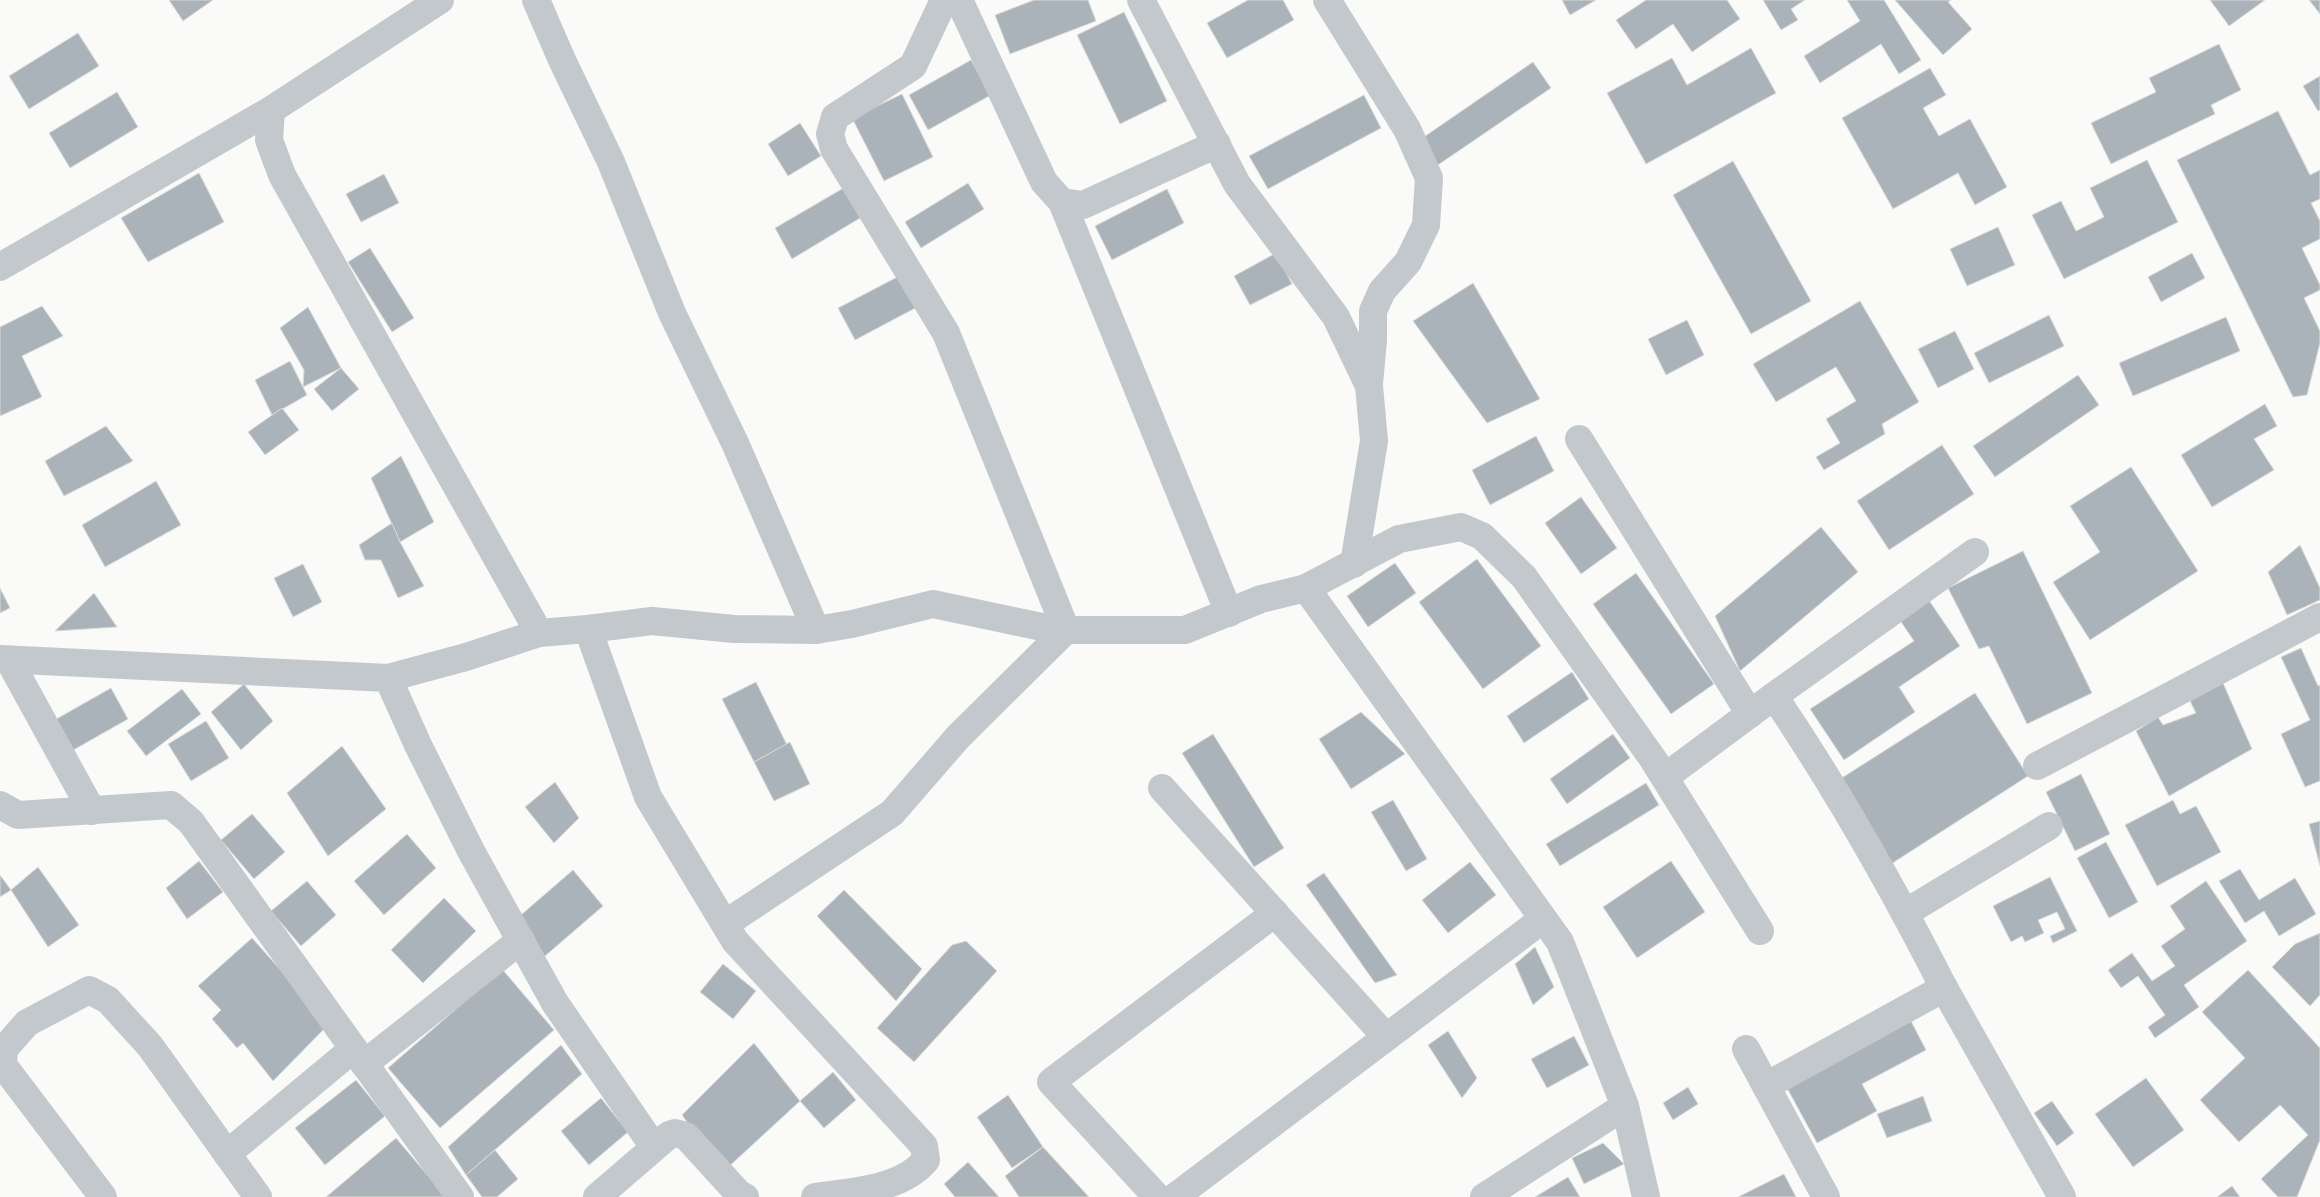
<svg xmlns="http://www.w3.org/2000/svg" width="2320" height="1197" font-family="Quicksand,sans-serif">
	<rect width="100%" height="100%" fill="#fafaf8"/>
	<!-- building -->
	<g fill="#aab3b9" stroke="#dcdcda">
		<path d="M169 0H213L183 21Z"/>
		<path d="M1034 0H1088L1096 21 1010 54 995 15Z"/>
		<path d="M1248 0H1283L1294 20 1227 58 1207 23Z"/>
		<path d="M1562 0H1596L1570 15Z"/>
		<path d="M1646 0H1727L1740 19 1692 52 1673 24 1636 49 1616 20Z"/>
		<path d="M1763 0H1805L1791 9 1798 20 1781 30Z"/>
		<path d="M1847 0H1884L1921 60 1899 74 1881 44 1820 83 1804 56 1860 21Z"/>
		<path d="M1895 0H1951L1948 2 1972 29 1943 55Z"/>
		<path d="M2210 0H2265L2229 26Z"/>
		<path d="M2309 0H2320V14Z"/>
		<path d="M1124 12 1167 101 1120 124 1077 35Z"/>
		<path d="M78 33 99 66 29 109 9 76Z"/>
		<path d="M2219 44 2241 90 2211 105 2215 114 2111 164 2091 123 2156 92 2149 78Z"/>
		<path d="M1751 48 1776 93 1646 164 1607 93 1672 58 1687 85Z"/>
		<path d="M971 60 991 95 928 130 909 95Z"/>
		<path d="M1533 62 1551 88 1435 167 1418 141Z"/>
		<path d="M1930 68 1946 95 1923 108 1939 136 1970 119 2007 187 1975 205 1958 173 1893 209 1842 118Z"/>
		<path d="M2320 76V110L2318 111 2303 86Z"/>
		<path d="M117 92 138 127 70 168 49 133Z"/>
		<path d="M902 94 933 157 884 181 852 118Z"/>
		<path d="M1364 95 1381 128 1268 189 1249 156Z"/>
		<path d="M2278 111 2310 175 2320 170V199L2311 203 2320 221V239L2302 248 2320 285V290L2304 298 2320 331V343L2307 395 2293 397 2177 160Z"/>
		<path d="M800 123 821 156 788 176 768 144Z"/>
		<path d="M2147 160 2178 222 2064 279 2032 215 2061 201 2076 231 2104 217 2090 188Z"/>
		<path d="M1733 161 1811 301 1751 334 1673 195Z"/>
		<path d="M199 173 224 222 148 262 121 218Z"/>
		<path d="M384 174 399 203 361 222 346 194Z"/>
		<path d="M968 183 984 209 921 248 905 222Z"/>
		<path d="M847 186 865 215 792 259 775 228Z"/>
		<path d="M1167 189 1184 223 1112 260 1095 226Z"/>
		<path d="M1998 227 2015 265 1967 286 1950 249Z"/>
		<path d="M370 248 414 318 392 332 348 262Z"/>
		<path d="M1276 253 1292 284 1250 305 1234 276Z"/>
		<path d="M2192 253 2205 278 2161 302 2148 277Z"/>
		<path d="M905 273 921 305 855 340 838 308Z"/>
		<path d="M1473 283 1540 399 1487 423 1413 321Z"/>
		<path d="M1860 301 1919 402 1882 424 1885 434 1824 470 1816 457 1840 443 1826 419 1856 401 1836 367 1776 402 1753 364Z"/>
		<path d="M42 306 63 336 22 356 42 397 0 416V327Z"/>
		<path d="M308 307 341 368 303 387 304 370 280 328Z"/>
		<path d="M2049 315 2064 346 1989 383 1974 353Z"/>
		<path d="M2226 317 2240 351 2133 396 2119 363Z"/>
		<path d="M1687 320 1704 355 1666 375 1648 339Z"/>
		<path d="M1955 331 1974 369 1938 388 1918 349Z"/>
		<path d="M290 361 307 395 272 415 255 380Z"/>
		<path d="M341 368 359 389 332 411 314 389Z"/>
		<path d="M2078 375 2099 405 1995 477 1973 446Z"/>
		<path d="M2265 404 2277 426 2254 439 2274 470 2212 507 2181 455Z"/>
		<path d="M282 408 299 430 265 455 248 432Z"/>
		<path d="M106 426 133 461 64 496 45 461Z"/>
		<path d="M1536 436 1554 471 1490 505 1472 470Z"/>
		<path d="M1942 445 1974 494 1889 550 1857 501Z"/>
		<path d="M401 456 434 522 400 542 371 478Z"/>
		<path d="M2131 467 2198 571 2090 640 2053 582 2100 552 2070 506Z"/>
		<path d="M156 481 181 525 105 567 82 525Z"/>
		<path d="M1581 497 1617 548 1581 574 1545 523Z"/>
		<path d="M392 523 400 542 424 586 398 598 381 560H365L359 545Z"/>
		<path d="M1821 527 1858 572 1740 671 1715 616Z"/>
		<path d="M2300 545 2320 588V600L2287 615 2268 572Z"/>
		<path d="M2023 551 2092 693 2027 724 1989 646 1979 649 1948 588Z"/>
		<path d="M1477 559 1541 646 1483 689 1419 602Z"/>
		<path d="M1395 563 1416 593 1368 627 1347 596Z"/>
		<path d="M303 564 322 602 293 617 274 578Z"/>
		<path d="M1636 573 1714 684 1671 714 1593 604Z"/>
		<path d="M0 588 10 608 0 613Z"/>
		<path d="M94 593 117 627 55 631Z"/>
		<path d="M1924 593 1960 646 1899 687 1915 712 1844 760 1810 709 1914 641 1895 613Z"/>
		<path d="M2301 648 2318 686 2320 685V781L2305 787 2281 734 2310 720 2281 657Z"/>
		<path d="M1572 672 1589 699 1524 743 1507 716Z"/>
		<path d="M756 682 787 745 754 762 722 699Z"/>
		<path d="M2223 683 2252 749 2169 796 2136 731 2158 717 2163 725 2196 713 2190 701Z"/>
		<path d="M244 684 273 721 241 750 211 712Z"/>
		<path d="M111 688 128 719 68 753 51 722Z"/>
		<path d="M182 689 201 714 146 756 127 731Z"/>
		<path d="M1975 693 2028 776 1891 864 1837 781Z"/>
		<path d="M1361 712 1405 754 1351 789 1319 739Z"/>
		<path d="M206 721 229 758 191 781 168 744Z"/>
		<path d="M1213 734 1284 848 1254 867 1182 753Z"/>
		<path d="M1613 734 1630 758 1567 804 1550 779Z"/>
		<path d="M790 742 810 784 774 801 754 762Z"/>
		<path d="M342 746 386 809 328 856 287 793Z"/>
		<path d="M2081 774 2110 834 2075 851 2046 792Z"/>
		<path d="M555 782 579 818 554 843 525 807Z"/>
		<path d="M1646 783 1659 805 1560 866 1546 844Z"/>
		<path d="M1393 800 1427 859 1406 871 1371 812Z"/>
		<path d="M2173 800 2180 814 2196 806 2221 852 2157 886 2125 825Z"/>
		<path d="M252 814 285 852 254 879 221 840Z"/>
		<path d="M2320 821V866L2309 824Z"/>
		<path d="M407 834 436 868 384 915 354 881Z"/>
		<path d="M2106 842 2138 902 2109 918 2077 858Z"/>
		<path d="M199 861 223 892 187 919 166 888Z"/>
		<path d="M1671 861 1705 912 1637 958 1603 907Z"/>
		<path d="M1470 862 1496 895 1448 933 1422 900Z"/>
		<path d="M38 867 79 925 48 947 11 890Z"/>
		<path d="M2240 869 2259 900 2295 878 2316 914 2279 936 2264 911 2245 923 2219 881Z"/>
		<path d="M573 870 603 906 545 956 514 921Z"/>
		<path d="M1324 873 1397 975 1375 983 1306 885Z"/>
		<path d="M0 875 11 890 0 897Z"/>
		<path d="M2050 877 2077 931 2053 943 2050 936 2065 929 2057 912 2038 920 2044 933 2025 942 2022 936 2011 942 1993 906Z"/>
		<path d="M307 881 336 915 301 946 271 911Z"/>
		<path d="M2206 881 2247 941 2184 985 2199 1007 2155 1038 2148 1027 2165 1015 2138 976 2121 988 2108 970 2132 953 2152 981 2175 966 2161 946 2185 929 2170 906Z"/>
		<path d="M844 890 922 969 896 1001 817 916Z"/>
		<path d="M444 898 476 931 423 983 391 950Z"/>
		<path d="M2320 933V995L2310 1006 2272 967 2295 944Z"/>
		<path d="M252 938 329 1024 273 1081 243 1043 237 1048 212 1019 221 1010 198 986Z"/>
		<path d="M966 941 997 971 914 1062 877 1028 952 945Z"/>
		<path d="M1535 947 1554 987 1533 1005 1515 964Z"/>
		<path d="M723 964 756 991 733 1019 700 992Z"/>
		<path d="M502 969 554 1030 440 1128 388 1068Z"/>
		<path d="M2248 970 2320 1048V1140L2297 1197H2278L2261 1179 2308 1135 2280 1105 2239 1142 2200 1100 2245 1058 2202 1012Z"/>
		<path d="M1911 1021 1926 1050 1862 1084 1877 1111 1817 1143 1787 1088Z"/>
		<path d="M1448 1031 1477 1078 1462 1098 1428 1045Z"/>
		<path d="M1574 1036 1589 1065 1547 1088 1531 1059Z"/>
		<path d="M754 1043 800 1101 723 1172 682 1115Z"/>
		<path d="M561 1045 582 1074 466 1175 448 1147Z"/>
		<path d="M833 1072 856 1100 824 1128 800 1101Z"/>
		<path d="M2146 1078 2184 1130 2133 1167 2095 1114Z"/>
		<path d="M356 1080 385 1116 325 1165 295 1128Z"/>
		<path d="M1688 1087 1698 1104 1673 1120 1663 1103Z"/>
		<path d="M1008 1095 1043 1147 1012 1168 977 1117Z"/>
		<path d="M1923 1096 1932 1121 1887 1138 1877 1114Z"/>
		<path d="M601 1098 628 1132 589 1165 561 1131Z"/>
		<path d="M2052 1101 2074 1133 2057 1146 2034 1113Z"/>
		<path d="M396 1138 446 1197H326Z"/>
		<path d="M1603 1143 1624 1164 1584 1184 1572 1158Z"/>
		<path d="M1043 1147 1089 1197H1019L1005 1176Z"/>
		<path d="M495 1150 518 1179 497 1197H482L466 1175Z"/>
		<path d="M968 1162 999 1197H955L944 1184Z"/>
		<path d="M1784 1174 1796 1197H1738Z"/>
		<path d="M1568 1177 1580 1197H1535Z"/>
		<path d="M2232 1186 2240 1197H2217Z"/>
	</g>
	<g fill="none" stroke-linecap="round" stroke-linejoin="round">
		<!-- street -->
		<g stroke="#c3c8cc" stroke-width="28">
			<path d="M440 0 271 110 269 140 282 175 539 633"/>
			<path d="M536 0 562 60 611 162 672 313 735 443 816 630"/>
			<path d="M959 0 1044 182 1062 202 1083 205 1217 144"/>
			<path d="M1141 0 1237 184 1336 317 1369 386 1374 441 1354 564"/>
			<path d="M1327 0 1407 129 1429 178 1426 225 1408 262 1382 291 1373 311V340L1369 384"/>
			<path d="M1062 202 1229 613"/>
			<path d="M0 267 271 110"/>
			<path d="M1579 439 1750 714"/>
			<path d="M1306 588 1399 539 1461 527 1482 536 1524 577 1653 759 1760 931"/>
			<path d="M588 629 648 797 735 941 924 1146 926 1160C901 1190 851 1192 815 1197"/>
			<path d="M0 659 388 678 466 657 539 633 588 629 652 621 734 629 816 630 852 624 933 604 1056 630H1185L1261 599 1306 588 1560 942 1625 1106 1646 1197"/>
			<path d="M9 660 92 811"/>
			<path d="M388 678 418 745 471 851 555 1003 654 1147"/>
			<path d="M1774 696C1837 789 1893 888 1944 988"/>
			<path d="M2037 766 2320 617"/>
			<path d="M1665 777 1774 696 1975 552"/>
			<path d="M1162 788 1386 1037"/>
			<path d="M0 805 18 815 171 805 191 822 460 1197"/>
			<path d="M1905 913 2049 826"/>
			<path d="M725 924 892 813 958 737 1066 630 946 333 834 149 830 134 835 117 913 66 944 0"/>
			<path d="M1746 1049 1826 1197"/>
			<path d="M364 1064 521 940"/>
			<path d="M1766 1086 1944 988 2062 1197"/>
			<path d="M227 1154 353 1049"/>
			<path d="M103 1197 3 1065 4 1049 27 1023 89 990 108 1000 150 1046 258 1197"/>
			<path d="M597 1197 669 1135 675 1133 686 1136 739 1194 745 1197"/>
			<path d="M1157 1197 1051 1082 1275 913"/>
			<path d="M1175 1197 1543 919"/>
			<path d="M1484 1197 1625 1106"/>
		</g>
	</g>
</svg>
